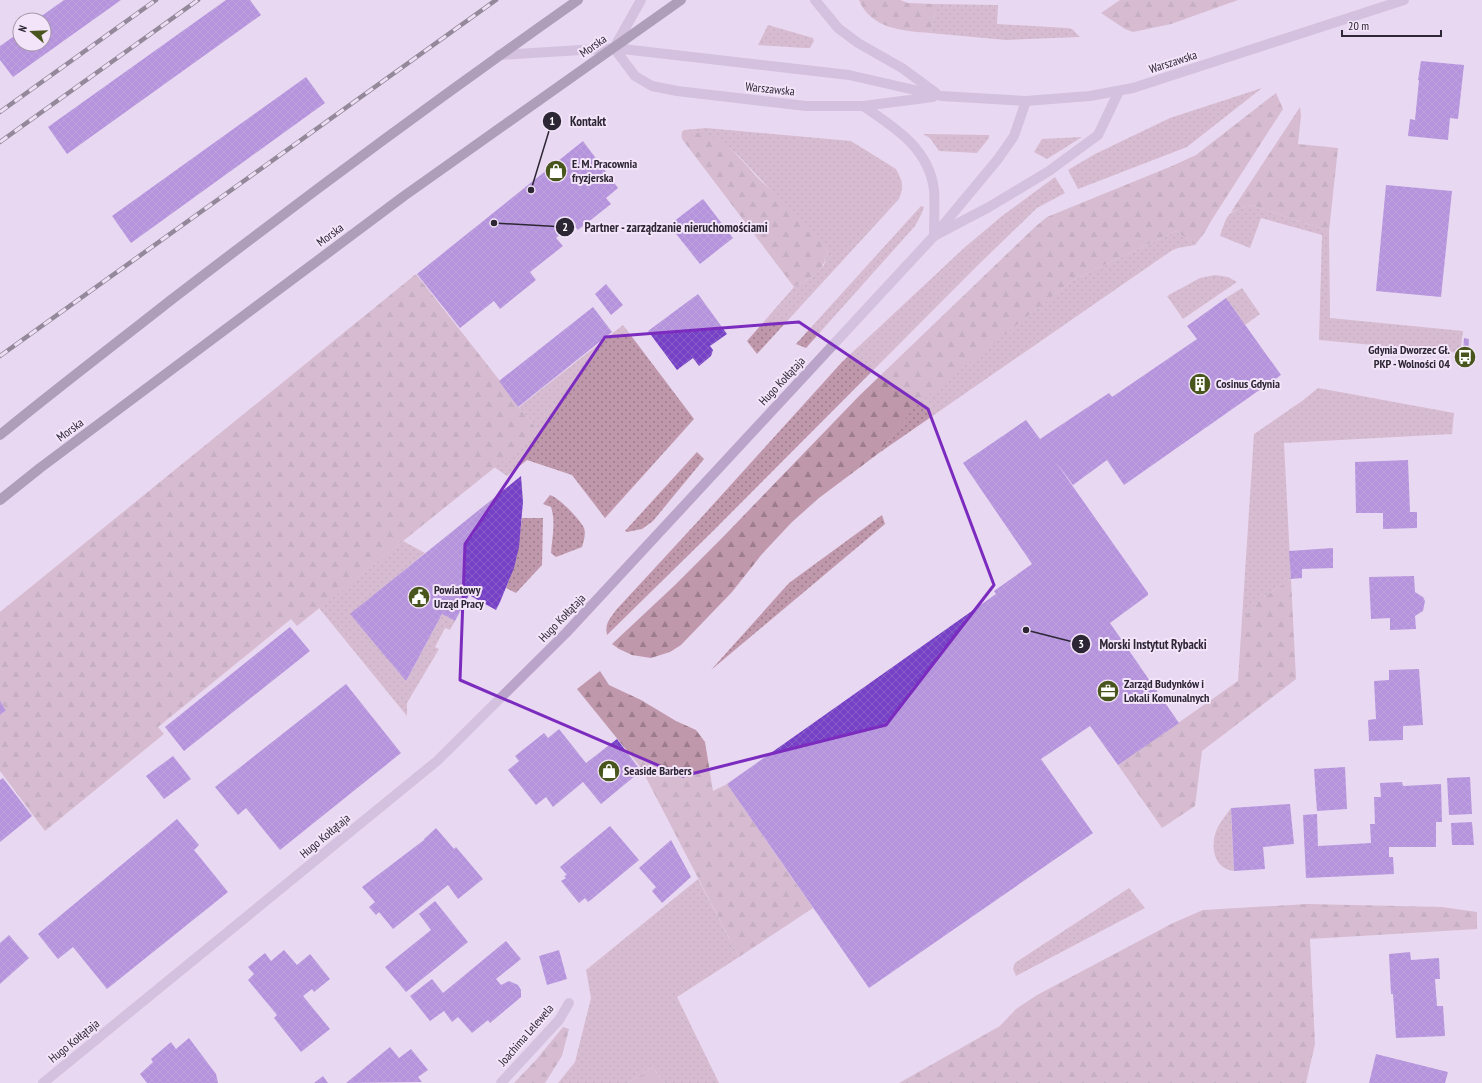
<svg xmlns="http://www.w3.org/2000/svg" width="1482" height="1083" font-family="'PT Sans Narrow',sans-serif">
	<defs>
		<pattern id="grass-dots" width="8" height="8" patternUnits="userSpaceOnUse"><rect width="8" height="8" fill="#c098ac"/><path d="M2 2h.1M6 6h.1" fill="none" stroke="#9c7c8d" stroke-width="1.8" stroke-linecap="round"/></pattern>
		<pattern id="forest-firs" width="22" height="20" patternUnits="userSpaceOnUse"><rect width="22" height="20" fill="#c098ac"/><path d="M5 1l3.5 6h-7zM16 11l3.5 6h-7z" fill="#9c7c8d"/></pattern>
		<pattern id="park-tufts" width="24" height="20" patternUnits="userSpaceOnUse"><rect width="24" height="20" fill="#c098ac"/><path d="M3 7l-1-3M5 7V3M7 7l1-3M15 17l-1-3M17 17v-4M19 17l1-3" fill="none" stroke="#9c7c8d"/></pattern>
		<pattern id="building-cross-hatch" width="8" height="8" patternUnits="userSpaceOnUse"><rect width="8" height="8" fill="#7641c6"/><path d="M0 0l8 8M0 8l8-8" fill="none" stroke="#8860c5"/></pattern>
	</defs>
	<rect width="100%" height="100%" fill="#e9d8f1"/>
	<!-- grass -->
	<g fill="url(#grass-dots)">
		<path d="M936 4 998 5 997 24 1067 28 1072 29 1080 37 1006 40 930 33 936 12Z"/>
		<path d="M768 25 813 38 814 41 810 48H805L758 45Z"/>
		<path d="M1262 88 1187 147 1078 189 1068 170 1095 154 1170 118Z"/>
		<path d="M706 128 851 141 896 169C903 182 904 186 899 199L757 354 747 341 794 287 812 277 824 265 828 251 737 154 718 140 682 135 681 139 682 132 684 130Z"/>
		<path d="M923 134 989 135V138L977 153 939 151 930 138Z"/>
		<path d="M1082 137 1047 159 1034 152 1042 139Z"/>
		<path d="M1055 177 1065 193 1037 208 978 265 713 531 607 635C605 623 609 620 616 610L700 519 842 362 964 248 1002 216Z"/>
		<path d="M1250 205 1329 231 1330 318 1463 331 1460 353 1319 340 1322 235 1261 218 1250 248 1220 236C1228 212 1227 213 1250 205Z"/>
		<path d="M921 206 924 207 921 215 915 226 806 348 796 344Z"/>
		<path d="M1176 231 1195 245 1178 248 1171 251 879 453 915 405 1073 280Z"/>
		<path d="M1215 275 1228 277 1237 282 1183 319 1167 296 1200 278Z"/>
		<path d="M1242 288 1260 314 1245 325 1226 298Z"/>
		<path d="M623 325 694 419 605 518 572 475 527 460 507 476 494 467 539 432 519 407Z"/>
		<path d="M1318 388 1454 413 1452 434 1284 443 1291 579 1262 598 1242 619 1254 434 1302 401Z"/>
		<path d="M697 452 704 459 653 521 642 529 627 532 625 531Z"/>
		<path d="M550 495C558 497 580 519 584 528 586 533 584 541 582 547L556 557 551 553C552 538 556 522 551 507L543 504Z"/>
		<path d="M882 515 885 524 711 670 789 583Z"/>
		<path d="M522 518H543L542 565 516 593 506 588 516 559Z"/>
		<path d="M403 541 425 553 351 614 406 681 442 614 455 621 450 630 445 628 435 647 439 649 407 703V716L319 608Z"/>
		<path d="M1231 808 1234 871C1213 869 1210 845 1217 829 1220 822 1226 815 1231 808Z"/>
		<path d="M698 879 739 957 677 997 719 1083H665L652 1067 628 1083H558L575 1062 591 998 586 970Z"/>
		<path d="M1129 888 1145 908 1016 976 1013 969 1015 963Z"/>
	</g>
	<!-- forest -->
	<g fill="url(#forest-firs)">
		<path d="M859 0H900L908 3 936 4V12L930 33C903 31 871 29 859 0Z"/>
		<path d="M1120 0H1238L1171 24 1133 32 1125 29 1101 13Z"/>
		<path d="M1276 93 1283 109 1211 221 1205 232 1195 245 1176 231 1073 280 916 405 879 453 819 498 792 522 762 554 732 592 681 645 670 652 651 658 632 655 619 649 612 644 675 585 723 537 860 395 1035 227 1047 217 1172 166 1196 155Z"/>
		<path d="M1300 107 1301 116 1298 144 1338 148 1329 231 1250 205 1231 212Z"/>
		<path d="M689 132C724 133 738 157 760 180 770 190 782 199 792 209 804 222 816 237 828 251 822 274 814 276 794 287L682 139V135Z"/>
		<path d="M416 274 500 381 518 407H519L539 432 297 626 291 619 158 727 164 734 45 831 0 771V715L6 710 0 701V612Z"/>
		<path d="M1291 579 1296 679 1202 751 1195 806 1162 828 1118 765 1238 681 1242 619 1262 598Z"/>
		<path d="M600 671 609 685 641 700 676 721 696 730 705 742 713 791 727 784 813 908 739 957 641 768 577 689Z"/>
		<path d="M1307 904 1442 907 1477 912V929L1310 939 1315 1044 1306 1083H899L1000 1026 1016 1009 1037 995 1173 923 1203 910Z"/>
		<path d="M563 1027 569 1029 562 1056 545 1083H514L536 1060Z"/>
	</g>
	<!-- park -->
	<path fill="url(#park-tufts)" d="M652 1067 665 1083H628Z"/>
	<!-- building -->
	<g fill="url(#building-cross-hatch)">
		<path d="M64 0H121L13 77 0 60V46L20 32V44H44V20H36Z"/>
		<path d="M226 0H250L261 15 67 154 48 127Z"/>
		<path d="M1421 61 1464 65 1458 119 1450 118 1448 140 1408 136 1410 119 1415 120 1419 80H1418Z"/>
		<path d="M306 77 325 103 131 243 112 216Z"/>
		<path d="M583 141 618 188 606 198 611 204 578 230 573 224 556 238 563 246 530 272 536 280 500 309 494 301 460 328 417 274Z"/>
		<path d="M1386 185 1452 191 1441 297 1376 291Z"/>
		<path d="M703 199 733 238 700 264 669 225Z"/>
		<path d="M606 284 623 305 611 315 595 294Z"/>
		<path d="M698 294 727 334 710 346 713 350 711 356 699 366 693 358 677 370 648 331Z"/>
		<path d="M1226 298 1281 375 1124 485 1107 460 1073 485 1055 461 1148 593V595L1110 623 1179 723 1118 765 1090 726 1041 759 1093 833 869 988 727 784 996 594 994 591 1032 564 963 463 1026 420 1040 439 1109 393 1112 397 1197 339 1187 326Z"/>
		<path d="M593 307 612 332 518 407 499 381Z"/>
		<path d="M1464 338 1469 339 1467 366 1462 365Z"/>
		<path d="M1408 460 1410 512H1417V528L1383 529V513H1356L1355 462Z"/>
		<path d="M521 476 523 502 519 547 514 568 500 602 496 610 469 595 455 621 442 614 406 681 350 614Z"/>
		<path d="M1333 548V568L1302 569V578L1291 579 1289 551Z"/>
		<path d="M1414 576 1415 592 1423 597 1425 601 1423 611 1415 616 1416 629 1390 630V618L1371 619 1369 577Z"/>
		<path d="M290 627 310 651 184 751 165 727Z"/>
		<path d="M1419 669 1423 725 1403 726V740L1369 741 1368 720 1376 719 1374 681 1389 680V670Z"/>
		<path d="M346 684 401 753 280 850 246 808 238 815 215 787Z"/>
		<path d="M0 701 6 710 0 715Z"/>
		<path d="M559 729 586 763 617 739 641 771 601 804 583 782 553 807 546 797 536 805 508 770 519 761 515 756 544 733 548 738Z"/>
		<path d="M173 756 191 779 164 799 146 776Z"/>
		<path d="M1345 767 1347 809 1317 811 1314 769Z"/>
		<path d="M1470 777 1472 814 1449 815 1447 778Z"/>
		<path d="M3 778 32 816 0 842V780Z"/>
		<path d="M1402 782 1403 786 1441 784 1442 822H1436V847H1389V857H1393L1394 874 1306 878 1303 815 1317 814 1318 846 1371 843 1370 824H1375L1374 797H1381L1380 783Z"/>
		<path d="M1290 804 1294 844 1263 847 1265 869 1234 871 1231 808Z"/>
		<path d="M177 819 199 845 194 850 228 892 107 989 73 947 58 959 38 934Z"/>
		<path d="M1472 822 1474 845H1452L1451 823Z"/>
		<path d="M610 826 639 860 592 899 588 902 585 898 579 903 561 881 566 878 564 876 567 875 560 867Z"/>
		<path d="M436 828 454 849 456 847 483 879 458 899 448 885 393 929 379 912 376 915 369 907 375 902 362 887 424 840V839Z"/>
		<path d="M671 840 691 877 662 903 652 891 656 887 639 868Z"/>
		<path d="M435 901 468 942 406 992 385 967 431 930 419 914Z"/>
		<path d="M9 935 29 958 0 984V943Z"/>
		<path d="M506 941 521 959 496 979 501 985 509 981 518 985 521 990V997L490 1023 488 1020 472 1033 458 1017 452 1022 444 1011 430 1021 410 996 432 979 443 993Z"/>
		<path d="M284 950 297 965 310 954 330 979 314 992 312 989 303 996 330 1029 301 1052 274 1018 277 1015 248 980 254 974 248 967 265 953 271 961Z"/>
		<path d="M559 950 567 979 547 985 539 956Z"/>
		<path d="M1410 952 1411 960 1439 958 1440 979H1435L1437 1006H1443L1445 1036 1396 1038 1393 994H1391L1389 954Z"/>
		<path d="M189 1038 216 1074 218 1083H147L140 1074 153 1062 151 1059 171 1042 176 1049Z"/>
		<path d="M390 1047 399 1058 411 1049 428 1070 418 1077 422 1082 346 1083Z"/>
		<path d="M1376 1054 1448 1072 1445 1083H1369Z"/>
		<path d="M323 1076 328 1083H314Z"/>
	</g>
	<g fill="none" stroke-linecap="round" stroke-linejoin="round">
		<!-- service -->
		<path stroke="#bba4c9" stroke-width="10" d="M863 106C894 127 929 148 934 190 935 205 934 221 934 236L989 207 1049 171 1098 135 1119 91"/>
		<!-- minor -->
		<g stroke="#bba4c9" stroke-width="10">
			<path d="M43 1083 437 761 566 633 934 236 998 159 1014 136 1026 101"/>
			<path d="M501 1083 559 1020 569 1003"/>
		</g>
		<!-- tertiary -->
		<g stroke="#bba4c9" stroke-width="10">
			<path d="M815 0 838 28 858 43 902 68 936 93"/>
			<path d="M614 48 635 76 652 86 677 91 806 106H863L933 97"/>
			<path d="M614 48 641 0"/>
			<path d="M499 55 614 48 849 75 941 96 1026 101 1090 96 1133 88 1404 0"/>
		</g>
		<!-- primary -->
		<g stroke="#665776" stroke-width="10">
			<path d="M0 435C56 389 114 345 171 300 305 197 440 97 578 0"/>
			<path d="M0 500 40 468 404 196 681 0"/>
		</g>
		<!-- rail casing -->
		<g stroke="#2d2634" stroke-width="4.5">
			<g id="rail">
				<path d="M0 112 156 0"/>
				<path d="M0 142 198 0"/>
				<path d="M0 356 496 0"/>
			</g>
		</g>
		<!-- rail -->
		<use href="#rail" stroke="#f3e4f9" stroke-width="3" stroke-dasharray="9" stroke-linecap="butt"/>
	</g>
	<!-- marked area -->
	<path d="M0 0H1482V1083H0ZM799 322 928 409 994 585 886 725 683 776 460 680 465 544 605 337Z" fill="#e9d8f1" fill-opacity=".55" fill-rule="evenodd"/>
	<path fill="none" stroke="#7b2cbf" stroke-width="3" stroke-linejoin="round" d="M799 322 928 409 994 585 886 725 683 776 460 680 465 544 605 337Z"/>
	<!-- icons -->
	<defs>
		<g id="shop-disc" transform="scale(1.15)"><circle r="9.5" fill="#48551c" stroke="#f3e4f9"/><path d="M-5-2.5h2.3a2.7 3.5 0 0 1 5.4 0H5L5.5 6h-11ZM-1.5-2.5h3a1.5 2.3 0 0 0-3 0Z" fill="#fff"/></g>
		<g id="bus-disc" transform="scale(1.15)"><circle r="9.5" fill="#48551c" stroke="#f3e4f9"/><path d="M-5-6H5V4H4V6H2V4H-2V6H-4V4H-5ZM-3.5-4V0h7V-4ZM-3.5 1.2v1.5H-2V1.2ZM2 1.2v1.5H3.5V1.2Z" fill="#fff"/></g>
		<g id="building-disc" transform="scale(1.15)"><circle r="9.5" fill="#48551c" stroke="#f3e4f9"/><path d="M-4-6H4V6H1V3H-1V6H-4ZM-2.5-4.3h1.7v1.8h-1.7ZM.8-4.3h1.7v1.8H.8ZM-2.5-1h1.7V.8h-1.7ZM.8-1h1.7V.8H.8Z" fill="#fff"/></g>
		<g id="civic-disc" transform="scale(1.15)"><circle r="9.5" fill="#48551c" stroke="#f3e4f9"/><path d="M-.6-6.5H3V-4.5H.6V-3L4-1V1h2V6H-6V1h2V-1L-.6-3ZM-1.2 2.5V6h2.4V2.5Z" fill="#fff"/></g>
		<g id="office-disc" transform="scale(1.15)"><circle r="9.5" fill="#48551c" stroke="#f3e4f9"/><path d="M-6-3h4V-5.5h4V-3h4V5H-6ZM-1-4.5V-3h2v-1.5ZM-6 0V1H6V0Z" fill="#fff"/></g>
	</defs>
	<g fill-rule="evenodd">
		<use href="#shop-disc" x="556" y="171"/>
		<use href="#bus-disc" x="1465" y="357"/>
		<use href="#building-disc" x="1200" y="384"/>
		<use href="#civic-disc" x="419" y="597"/>
		<use href="#office-disc" x="1108" y="691"/>
		<use href="#shop-disc" x="609" y="771"/>
	</g>
	<g text-anchor="middle" stroke-width="4" stroke-linejoin="round" paint-order="stroke">
		<!-- street labels -->
		<g font-size="12" fill="#2d2634" stroke="#f3e4f9">
			<text transform="translate(593 46) rotate(-35)" y="4">Morska</text>
			<text transform="translate(1173 62) rotate(-18)" y="4">Warszawska</text>
			<text transform="translate(770 89) rotate(6)" y="4">Warszawska</text>
			<text transform="translate(330 235) rotate(-37)" y="4">Morska</text>
			<text transform="translate(782 381) rotate(-47)" y="4">Hugo Kołłątaja</text>
			<text transform="translate(70 430) rotate(-37)" y="4">Morska</text>
			<text transform="translate(562 618) rotate(-46)" y="4">Hugo Kołłątaja</text>
			<text transform="translate(325 836) rotate(-40)" y="4">Hugo Kołłątaja</text>
			<text transform="translate(526 1035) rotate(-49)" y="4">Joachima Lelewela</text>
			<text transform="translate(74 1041) rotate(-39)" y="4">Hugo Kołłątaja</text>
		</g>
		<!-- poi labels -->
		<g font-size="12" font-weight="bold" fill="#2d2634" stroke="#f3e4f9" text-anchor="start">
			<text x="572" y="168">E. M. Pracownia<tspan x="572" dy="14">fryzjerska</tspan></text>
			<text x="1450" y="354" text-anchor="end">Gdynia Dworzec Gł.<tspan x="1450" dy="14">PKP - Wolności 04</tspan></text>
			<text x="1216" y="388">Cosinus Gdynia</text>
			<text x="434" y="594">Powiatowy<tspan x="434" dy="14">Urząd Pracy</tspan></text>
			<text x="1124" y="688">Zarząd Budynków i<tspan x="1124" dy="14">Lokali Komunalnych</tspan></text>
			<text x="624" y="775">Seaside Barbers</text>
		</g>
	</g>
	<!-- callouts -->
	<path fill="none" stroke="#2d2634" stroke-width="1.5" d="M531 190L552 121M494 223L565 227M1026 630L1081 644"/>
	<g fill="#2d2634" stroke="#f3e4f9" stroke-width="1.5">
		<circle cx="531" cy="190" r="4"/>
		<circle cx="494" cy="223" r="4"/>
		<circle cx="1026" cy="630" r="4"/>
		<circle cx="552" cy="121" r="10"/>
		<circle cx="565" cy="227" r="10"/>
		<circle cx="1081" cy="644" r="10"/>
	</g>
	<g font-size="12" text-anchor="middle" font-weight="bold" fill="#fff">
		<text x="552" y="125">1</text>
		<text x="565" y="231">2</text>
		<text x="1081" y="648">3</text>
	</g>
	<g font-size="13" text-anchor="middle" font-weight="bold" fill="#2d2634" stroke="#f3e4f9" stroke-width="4" stroke-linejoin="round" paint-order="stroke">
		<text x="588" y="126">Kontakt</text>
		<text x="676" y="232">Partner - zarządzanie nieruchomościami</text>
		<text x="1153" y="649">Morski Instytut Rybacki</text>
	</g>
	<!-- north arrow -->
	<g transform="translate(32 32) rotate(289)"><circle r="19" fill="#f3e4f9" stroke="#a498aa"/>
	<path d="M0-3L7 15L0 10L-7 15Z" fill="#48551c"/>
	<text y="-6" font-size="11" font-weight="bold" text-anchor="middle" fill="#2d2634">N</text>
	</g>
	<!-- scale -->
	<path d="M1342 30v6h99v-6" fill="none" stroke="#2d2634" stroke-width="2"/>
	<text x="1348" y="30" font-size="12" fill="#2d2634" stroke="#f3e4f9" stroke-width="3" paint-order="stroke">20 m</text>
</svg>
